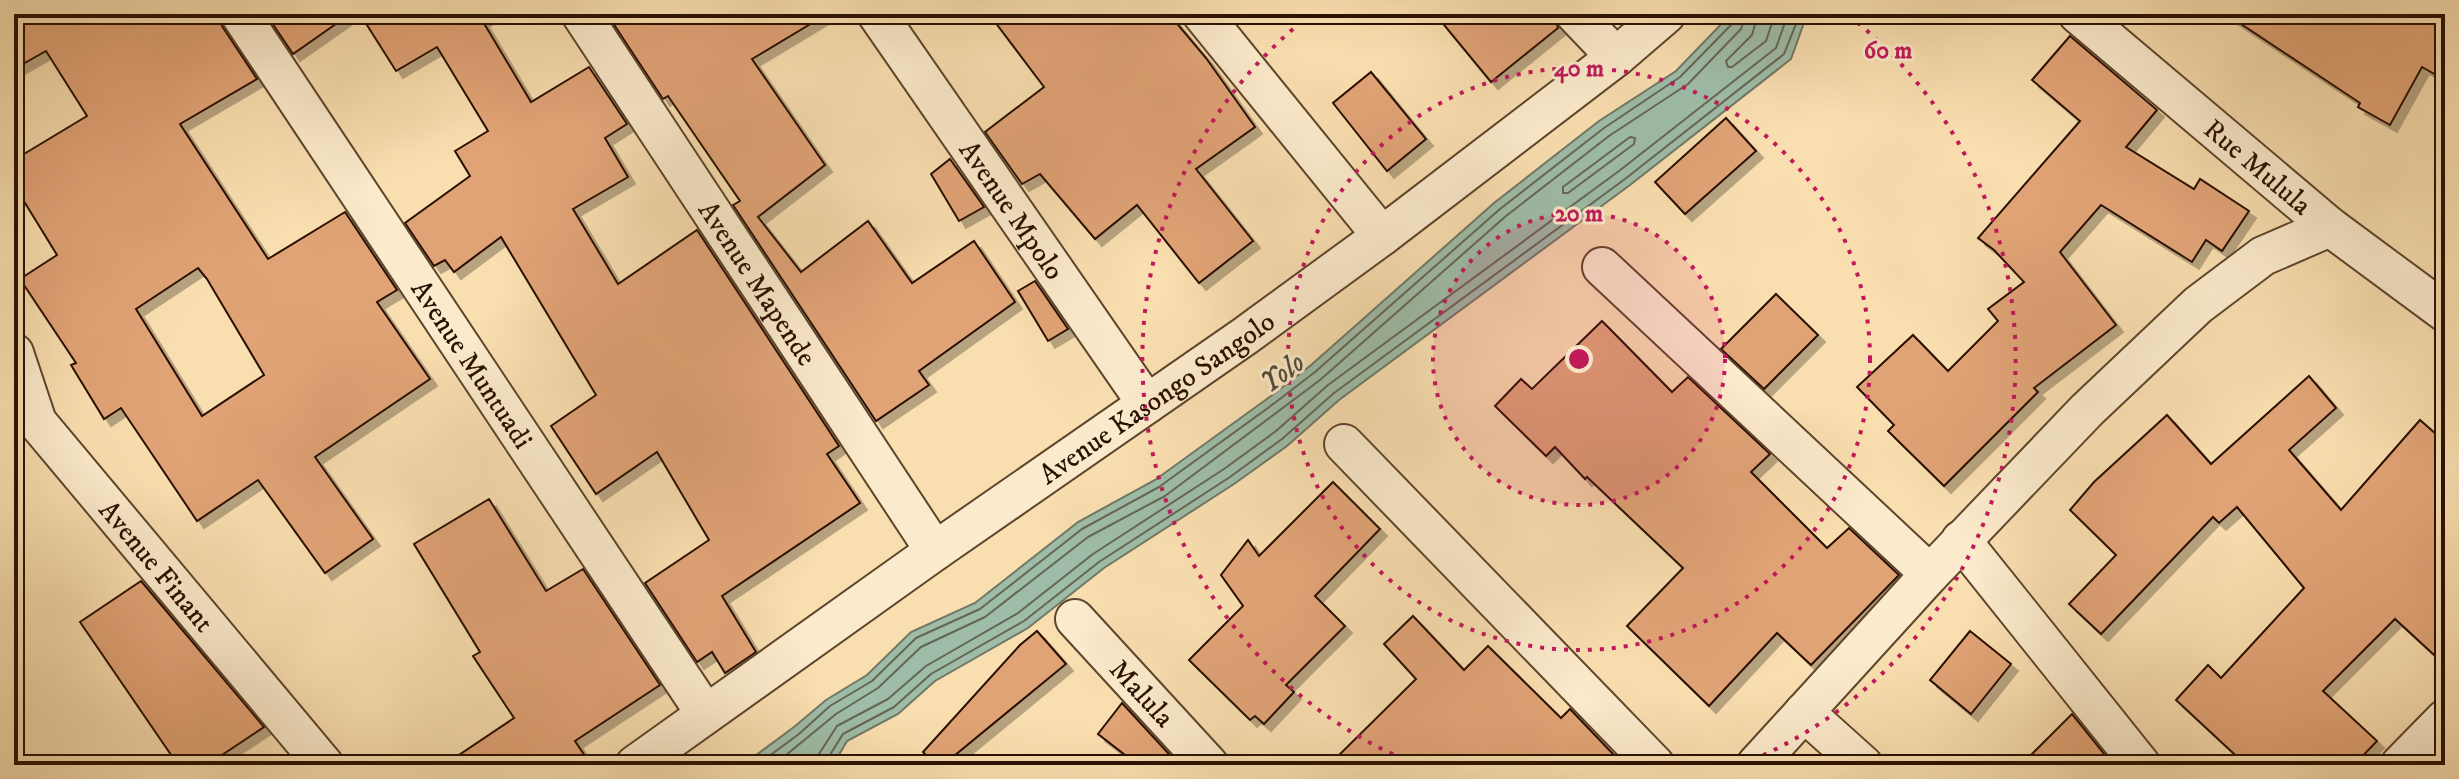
<svg xmlns="http://www.w3.org/2000/svg" width="2459" height="779" font-family="'IM FELL DW Pica',serif">
	<defs>
		<filter id="shadow"><feDropShadow dx="7" dy="7" stdDeviation="0" flood-color="#0004"/></filter>
	</defs>
	<rect width="100%" height="100%" fill="#f9deaf"/>
	<filter id="stains"><feTurbulence type="fractalNoise" baseFrequency=".0025" numOctaves="4"/><feColorMatrix values="0 0 0 0 .2 0 0 0 0 .09 0 0 0 0 .02 0 0 0 .5 -.17"/></filter>
	<radialGradient id="worn" r=".72"><stop offset=".6" stop-color="#630" stop-opacity="0"/><stop offset="1" stop-color="#630" stop-opacity=".3"/></radialGradient>
	<!-- water -->
	<path fill="#9ebca8" stroke="#6f7865" stroke-width="2" d="M1731 14H1814L1805 20 1791 59 1630 185 1339 400 1287 446 1234 484 1104 568 1028 628 935 681 898 714 847 741 833 765H743L794 727 826 700 867 675 911 632 975 603 1078 522 1155 480 1271 396 1310 366 1494 203 1599 121 1676 71Z"/>
	<g fill="none" stroke-linecap="round" stroke-linejoin="round">
		<!-- shore -->
		<g stroke="#646654" stroke-width="2">
			<path d="M1758 14 1752 35 1726 61 1728 67H1732L1766 41 1775 14"/>
			<path d="M1630 137 1635 138 1634 144 1568 193H1563V187Z"/>
			<path d="M757 765 799 734 830 706 872 681 916 638 980 609 1082 529 1159 487 1276 402 1315 372 1500 209 1604 128 1680 77 1733 23 1736 14"/>
			<path d="M774 765 836 714 878 688 921 647 985 617 1088 537 1165 496 1320 380 1506 216 1609 136 1688 84 1741 29 1746 14"/>
			<path d="M817 765 819 754 837 726 888 699 926 666 1018 613 1093 554 1224 469 1276 431 1328 385 1619 171 1776 48 1788 14"/>
			<path d="M827 765 828 758 843 734 894 707 931 674 1024 621 1099 562 1230 477 1282 439 1334 393 1625 179 1784 54 1800 14"/>
		</g>
	</g>
	<!-- building -->
	<g fill="#e0a376" stroke="#291101" stroke-width="2" fill-rule="evenodd" filter="url(#shadow)">
		<path d="M14 14H218L222 26 257 79 180 124 268 259 345 212 397 290 377 302 430 379 315 457 373 539 325 573 258 480 197 521 121 408 104 419 71 365 76 363 20 279 57 255 14 185V160L87 116 46 51 14 69ZM198 268 207 279 264 375 202 416 136 309Z"/>
		<path d="M266 14H350L293 54Z"/>
		<path d="M360 14H492L482 20 531 102 589 67 627 124 605 138 628 177 573 209 618 284 697 230 839 446 827 454 860 503 722 596 756 652 725 673 712 652 697 662 645 583 709 540 657 452 596 494 551 426 596 395 501 237 454 272 445 260 434 266 405 223 470 176 455 151 488 131 437 47 396 71Z"/>
		<path d="M607 14H827L752 59 825 165 758 217 801 272 868 221 912 283 974 241 1015 302 919 371 929 385 876 421 733 205 740 201 668 96 663 99Z"/>
		<path d="M989 14H1169L1206 58 1255 127 1196 169 1253 241 1199 283 1137 205 1095 239 1040 174 1022 184 985 132 1044 87Z"/>
		<path d="M1435 14H1554L1558 28 1491 82Z"/>
		<path d="M2226 14H2445V80L2422 67 2390 125 2358 107 2360 103Z"/>
		<path d="M2070 36 2157 110 2126 147 2194 189 2200 179 2249 211 2222 251 2206 240 2192 262 2101 205 2060 252 2116 325 2034 388 2038 392 1944 486 1888 431 1894 425 1857 387 1913 335 1948 371 1998 321 1988 309 2024 282 1994 250 1978 238 2080 121 2032 80Z"/>
		<path d="M1371 72 1426 139 1387 171 1333 103Z"/>
		<path d="M1726 118 1756 151 1685 214 1655 182Z"/>
		<path d="M950 159 984 207 959 221 931 174Z"/>
		<path d="M1035 281 1068 329 1048 341 1018 291Z"/>
		<path d="M1776 294 1818 335 1764 389 1721 349Z"/>
		<path d="M1602 321 1672 392 1688 377 1770 454 1751 472 1827 548 1849 528 1899 575 1811 665 1777 633 1709 706 1627 626 1683 568 1587 477 1585 479 1555 447 1546 456 1495 406 1521 379 1532 389Z"/>
		<path d="M2309 376 2336 408 2289 450 2341 510 2420 420 2445 442V665L2395 619 2323 691 2377 741 2354 765H2246L2176 700 2208 665 2221 678 2304 588 2237 507 2219 523 2213 517 2101 634 2069 604 2116 555 2070 510 2094 482 2167 415 2211 464Z"/>
		<path d="M1333 482 1380 529 1315 596 1345 626 1286 685 1294 692 1264 724 1255 716 1250 720 1189 660 1243 606 1221 575 1248 540 1259 556Z"/>
		<path d="M489 499 546 591 583 569 660 685 575 741 591 765H444L514 718 473 656 480 652 414 544Z"/>
		<path d="M141 581 264 727 207 765H178L80 622Z"/>
		<path d="M1413 616 1464 670 1488 646 1561 718 1570 709 1613 754 1602 765H1329L1416 679 1384 644Z"/>
		<path d="M1037 631 1066 664 943 765H935L923 752 1020 645Z"/>
		<path d="M1970 631 2011 664 1971 714 1930 680Z"/>
		<path d="M1122 703 1179 765H1138L1098 734Z"/>
		<path d="M2072 714 2113 765H2021Z"/>
	</g>
	<g fill="none" stroke-linecap="round" stroke-linejoin="round">
		<!-- minor casing -->
		<g stroke="#5d442c" stroke-width="42">
			<g id="minor">
				<path id="s1" d="M240 14 705 713"/>
				<path id="s2" d="M581 14 935 551"/>
				<path id="s3" d="M877 14 1147 404"/>
				<path d="M1202 14 1382 236"/>
				<path d="M1575 14 1616 57"/>
				<path id="s4" d="M2078 14 2330 227 2445 312"/>
				<path d="M1602 267 1930 574"/>
				<path id="s5" d="M14 353 37 422 324 765"/>
				<path d="M1344 444 1655 765"/>
				<path d="M1961 540 2141 765"/>
				<path id="s6" d="M1075 619 1209 765"/>
				<path d="M1804 712 1863 765"/>
				<path id="s7" d="M635 765 935 551 1245 336 1382 236 1616 57 1666 14"/>
				<path d="M1756 765 1930 574 2087 410 2198 305 2263 256 2330 227"/>
				<path d="M2400 765 2445 719"/>
			</g>
		</g>
		<!-- minor -->
		<use href="#minor" stroke="#fbeacb" stroke-width="38"/>
	</g>
	<!-- distance rings -->
	<circle cx="1579" cy="359" r="146" fill="#c2185b" fill-opacity=".12"/>
	<g fill="none" stroke="#c2185b" stroke-width="4" stroke-dasharray="4 8">
		<circle cx="1579" cy="359" r="146"/>
		<circle cx="1579" cy="359" r="291"/>
		<path d="M1415 764A437 437 0 0 1 1310 15M1848 15A437 437 0 0 1 1743 764"/>
	</g>
	<g text-anchor="middle" stroke-width="6" stroke-linejoin="round" paint-order="stroke">
		<!-- street labels -->
		<g font-size="28" fill="#291101" stroke="#fbeacb">
			<text dy="10" stroke="none"><textPath href="#s4" startOffset="236">Rue Mulula</textPath></text>
			<text dy="10" stroke="none"><textPath href="#s3" startOffset="238">Avenue Mpolo</textPath></text>
			<text dy="10" stroke="none"><textPath href="#s2" startOffset="322">Avenue Mapende</textPath></text>
			<text dy="10" stroke="none"><textPath href="#s1" startOffset="420">Avenue Muntuadi</textPath></text>
			<text dy="10" stroke="none"><textPath href="#s7" startOffset="638">Avenue Kasongo Sangolo</textPath></text>
			<text dy="10" stroke="none"><textPath href="#s5" startOffset="260">Avenue Finant</textPath></text>
			<text dy="10" stroke="none"><textPath href="#s6" startOffset="100">Malula</textPath></text>
		</g>
		<!-- water labels -->
		<g font-size="30" font-style="italic" fill="#524d3b" stroke="#fbeacb">
			<text transform="translate(1282 372) rotate(-37)" y="10">Yolo</text>
		</g>
	</g>
	<circle cx="1579" cy="359" r="12" fill="#c2185b" stroke="#fbeacb" stroke-width="4"/>
	<g font-size="24" text-anchor="middle" font-weight="bold" fill="#c2185b" stroke="#fbeacb" stroke-width="6" stroke-linejoin="round" paint-order="stroke">
		<text x="1888" y="58">60 m</text>
		<text x="1579" y="76">40 m</text>
		<text x="1579" y="221">20 m</text>
	</g>
	<!-- margin -->
	<rect width="2459" height="779" fill="none" stroke="#f9deaf" stroke-width="48"/>
	<rect x="16" y="16" width="2427" height="747" fill="none" stroke="#291101" stroke-width="4"/>
	<rect x="24" y="24" width="2411" height="731" fill="none" stroke="#291101" stroke-width="2"/>
	<rect width="100%" height="100%" filter="url(#stains)"/>
	<rect width="100%" height="100%" fill="url(#worn)"/>
</svg>
